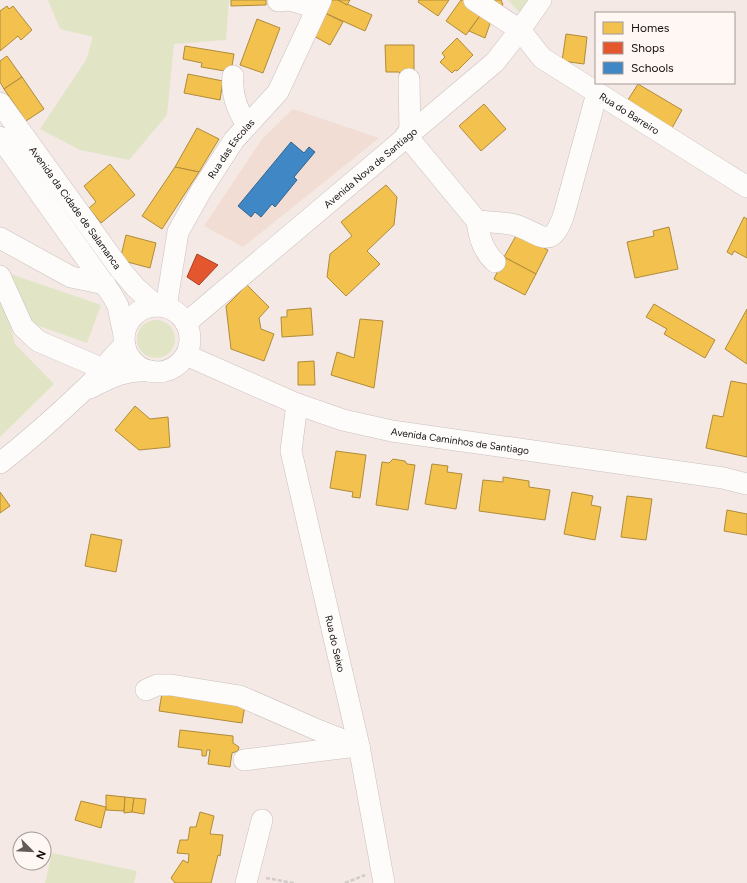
<svg xmlns="http://www.w3.org/2000/svg" width="747" height="883" font-family="Figtree,sans-serif">
	<rect width="100%" height="100%" fill="#f4e9e4"/>
	<!-- built -->
	<path fill="#f1ddd4" d="M293 109 379 138 243 247 204 226 262 139Z"/>
	<!-- green -->
	<g fill="#e1e5c6">
		<path d="M48 0H229L226 40 174 44 167 115 129 160 80 150 40 129 86 60 93 37 60 29Z"/>
		<path d="M508 0H531L519 12Z"/>
		<path d="M5 272 101 305 87 343 28 322Z"/>
		<path d="M0 283 15 344 54 384 0 437Z"/>
		<circle cx="156" cy="339" r="19"/>
		<path d="M52 853 137 871 134 883H45Z"/>
	</g>
	<!-- homes -->
	<g fill="#f2c14e" stroke="#b08b3a">
		<path d="M231 0H266V5L231 6Z"/>
		<path d="M332 0H338L372 15 365 31 325 13Z"/>
		<path d="M338 0H350L347 5Z"/>
		<path d="M419 0H449L438 16 418 2Z"/>
		<path d="M461 0H464L482 13 466 35 446 21Z"/>
		<path d="M484 0H501L503 5 495 9Z"/>
		<path d="M7 6 9 9 13 6 32 30 21 40 18 36 0 51V11Z"/>
		<path d="M325 13 343 22 330 45 312 35Z"/>
		<path d="M482 13 492 18 485 38 469 31Z"/>
		<path d="M257 19 280 28 263 73 240 65Z"/>
		<path d="M566 34 587 37 584 64 562 61Z"/>
		<path d="M457 38 473 55 457 71 455 70 452 73 440 62 445 57 442 53Z"/>
		<path d="M385 45H414V76H401L399 72H386Z"/>
		<path d="M185 46 234 54 231 72 201 67 202 63 183 59Z"/>
		<path d="M7 56 22 77 4 89 0 82V61Z"/>
		<path d="M188 74 223 81 220 100 184 93Z"/>
		<path d="M22 77 44 109 26 121 4 89Z"/>
		<path d="M638 84 682 110 671 130 626 103Z"/>
		<path d="M484 104 506 129 481 151 459 126Z"/>
		<path d="M197 128 219 139 199 172 175 167Z"/>
		<path d="M110 164 135 195 101 223 89 208 96 202 84 186Z"/>
		<path d="M175 167 199 172 162 229 142 216Z"/>
		<path d="M386 185 397 197 394 225 367 251 380 264 346 296 327 277 330 254 352 236 341 222Z"/>
		<path d="M744 217 747 219V258L734 251 732 255 727 252Z"/>
		<path d="M669 227 678 269 635 278 627 242 654 236 653 231Z"/>
		<path d="M517 234 548 250 536 274 504 257Z"/>
		<path d="M126 235 156 243 150 268 120 260Z"/>
		<path d="M504 257 536 274 525 295 494 279Z"/>
		<path d="M247 285 269 307 259 318 261 329 274 334 264 361 231 349 226 306Z"/>
		<path d="M654 304 715 340 705 358 664 334 667 329 646 317Z"/>
		<path d="M311 308 313 335 282 337 281 317H287V310Z"/>
		<path d="M747 309V364L725 349Z"/>
		<path d="M360 319 383 321 374 388 331 375 337 352 354 358Z"/>
		<path d="M314 361 315 385H298V362Z"/>
		<path d="M731 381 747 384V457L706 448 713 415 723 417Z"/>
		<path d="M135 406 150 419 168 417 170 447 139 450 115 430Z"/>
		<path d="M336 451 366 455 360 498 352 497 353 492 330 488Z"/>
		<path d="M393 459 405 461 407 464 415 465 408 510 376 505 382 462 389 463Z"/>
		<path d="M432 464 448 466 447 472 462 474 456 509 425 504Z"/>
		<path d="M503 477 529 481V487L550 490 545 520 479 511 483 480 503 482Z"/>
		<path d="M0 492 10 506 0 513Z"/>
		<path d="M572 492 593 496 591 505 601 507 595 540 564 534Z"/>
		<path d="M627 496 652 499 646 540 621 537Z"/>
		<path d="M727 510 747 514V535L724 531Z"/>
		<path d="M91 534 122 540 116 572 85 566Z"/>
		<path d="M163 687 246 699 242 723 159 711Z"/>
		<path d="M180 730 233 736V743L239 747 238 751 232 753 230 767 208 764 210 750H207L206 756H202V750L178 747Z"/>
		<path d="M106 795 125 797 124 811 106 810Z"/>
		<path d="M125 797 134 798 132 812 124 813Z"/>
		<path d="M134 798 146 799 144 814 132 812Z"/>
		<path d="M81 801 106 807 101 828 75 820Z"/>
		<path d="M200 812 214 816 210 834 223 835 220 856 218 855 211 883H175L171 878 183 860 188 863 189 854 177 853 180 840H188L190 827H196Z"/>
	</g>
	<!-- shops -->
	<path fill="#e4572e" stroke="#a64124" d="M197 254 218 265 199 285 187 277Z"/>
	<!-- schools -->
	<path fill="#3f88c5" stroke="#32638d" d="M291 142 304 153 309 147 315 152 294 177 297 180 275 207 272 204 261 217 255 212 251 217 238 206Z"/>
	<g fill="none" stroke-linecap="round" stroke-linejoin="round">
		<!-- minor casing -->
		<g stroke="#c9c0bc" stroke-width="22">
			<g id="minor">
				<path id="s1" d="M474 0 520 30 542 58 747 187"/>
				<path d="M278 1 289 0 317 8"/>
				<path d="M233 76C231 95 237 110 247 125"/>
				<path d="M409 79 410 132"/>
				<path id="s2" d="M0 103 120 269 136 288 157 306"/>
				<path d="M406 135 477 221C489 222 503 222 515 225 542 234 551 252 564 214L597 93"/>
				<path d="M0 137 112 295 118 306 124 335"/>
				<path d="M477 221C479 237 483 251 495 262"/>
				<path d="M0 238 71 277 105 284"/>
				<path d="M0 276 23 327 38 341 103 369"/>
				<circle cx="157" cy="339" r="33"/>
				<path id="s3" d="M166 307 178 232 201 191 234 140 278 92 321 0"/>
				<path id="s4" d="M186 323 495 62 520 30 541 0"/>
				<path id="s5" d="M186 355 297 404 343 420 392 431 723 478 747 484"/>
				<path d="M90 388C111 377 127 369 151 371"/>
				<path id="s6" d="M297 404 291 451 359 746 384 883"/>
				<path d="M0 463C31 439 62 411 90 384 103 371 111 357 125 345"/>
				<path d="M146 690 157 685H171L240 696 320 731 359 746"/>
				<path d="M244 760 357 746"/>
				<path d="M246 883 262 820"/>
			</g>
		</g>
		<!-- path -->
		<g stroke="#cfccca" stroke-width="2.5" stroke-dasharray="4 2" stroke-linecap="butt">
			<path d="M266 878 294 883"/>
			<path d="M345 883 365 875"/>
		</g>
		<!-- minor -->
		<use href="#minor" stroke="#fdfcfb" stroke-width="21"/>
	</g>
	<g text-anchor="middle" stroke-width="4" stroke-linejoin="round" paint-order="stroke">
		<!-- street labels -->
		<g font-size="10" fill="#150e0b" stroke="#fff7f3">
			<text dy="4" stroke="none"><textPath href="#s1" startOffset="194">Rua do Barreiro</textPath></text>
			<text dy="4" stroke="none"><textPath href="#s3" startOffset="175">Rua das Escolas</textPath></text>
			<text dy="4" stroke="none"><textPath href="#s4" startOffset="241">Avenida Nova de Santiago</textPath></text>
			<text dy="4" stroke="none"><textPath href="#s2" startOffset="129">Avenida da Cidade de Salamanca</textPath></text>
			<text dy="4" stroke="none"><textPath href="#s5" startOffset="289">Avenida Caminhos de Santiago</textPath></text>
			<text dy="4" stroke="none"><textPath href="#s6" startOffset="245">Rua do Seixo</textPath></text>
		</g>
	</g>
	<!-- legend -->
	<rect x="595" y="12" width="140" height="72" fill="#fff7f3" stroke="#a19a96"/>
	<rect x="603" y="22" width="20" height="12" fill="#f2c14e" stroke="#a19a96"/>
	<text x="631" y="32" font-size="12" fill="#150e0b">Homes</text>
	<rect x="603" y="42" width="20" height="12" fill="#e4572e" stroke="#a19a96"/>
	<text x="631" y="52" font-size="12" fill="#150e0b">Shops</text>
	<rect x="603" y="62" width="20" height="12" fill="#3f88c5" stroke="#a19a96"/>
	<text x="631" y="72" font-size="12" fill="#150e0b">Schools</text>
	<!-- north arrow -->
	<g transform="translate(32 851) rotate(114)"><circle r="19" fill="#fff7f3" stroke="#a19a96"/>
	<path d="M0-3L7 15L0 10L-7 15Z" fill="#635b57"/>
	<text y="-6" font-size="11" font-weight="bold" text-anchor="middle" fill="#150e0b">N</text>
	</g>
</svg>
